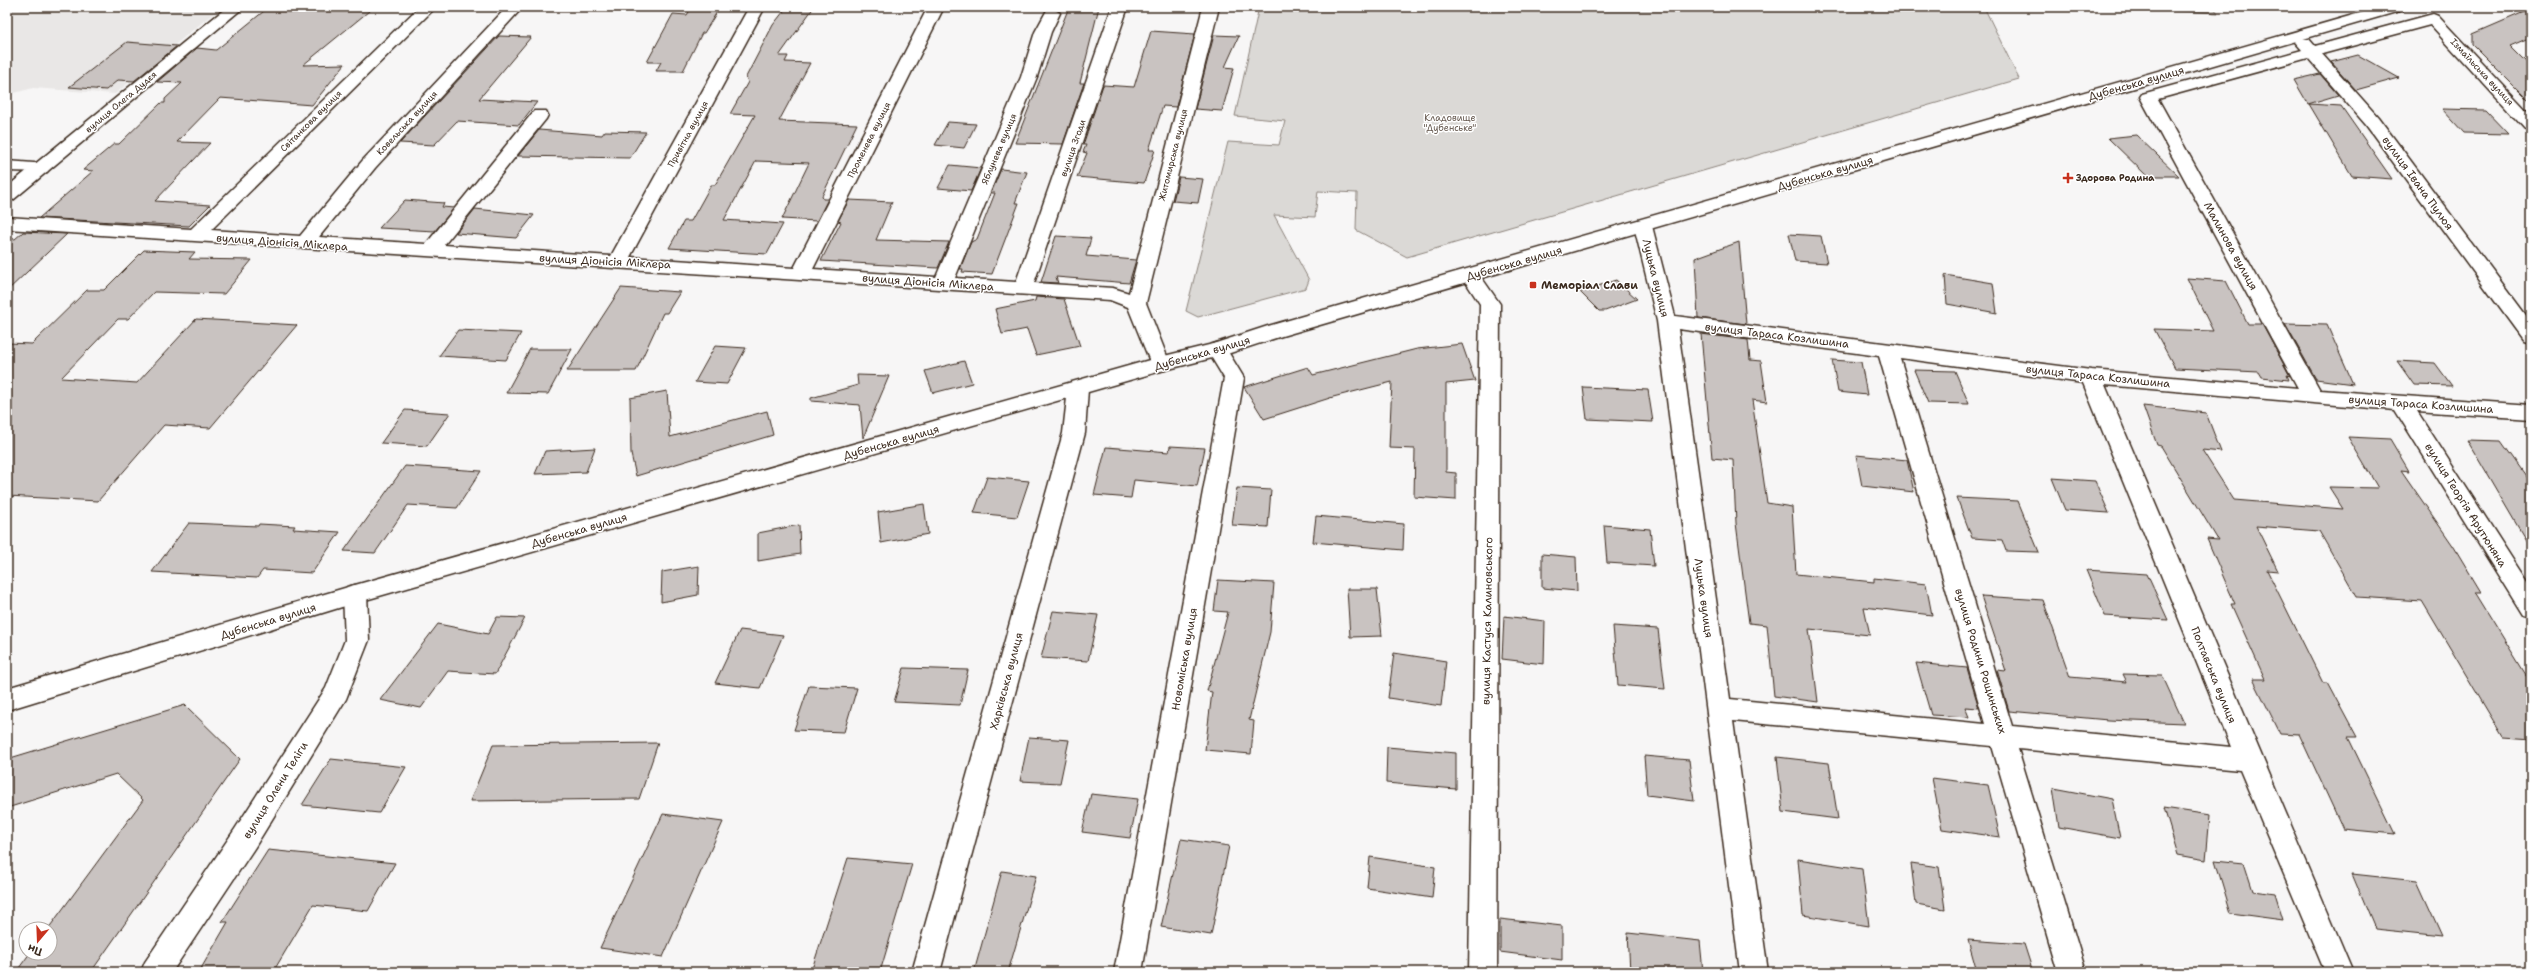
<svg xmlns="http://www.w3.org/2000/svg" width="2538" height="979" font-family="'Shantell Sans',sans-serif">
	<rect width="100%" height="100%" fill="#f7f6f6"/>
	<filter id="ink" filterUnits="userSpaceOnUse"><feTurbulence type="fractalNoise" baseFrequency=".025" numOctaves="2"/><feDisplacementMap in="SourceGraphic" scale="8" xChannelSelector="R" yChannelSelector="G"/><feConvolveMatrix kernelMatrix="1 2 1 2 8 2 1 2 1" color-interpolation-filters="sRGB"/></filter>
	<g filter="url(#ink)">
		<!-- built -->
		<path fill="#e9e7e6" d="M7 7H221L115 94 33 88 7 95Z"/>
		<!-- green -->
		<g fill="#dbd9d6" stroke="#8b827a">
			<path d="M1259 7H1984L2019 79 1407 257 1356 230 1357 193 1318 191 1315 217 1274 215 1309 280 1306 288 1198 317 1186 311 1228 142 1279 145 1285 121 1235 116Z"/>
			<path d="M2098 7H2213L2218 13Z"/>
		</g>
		<!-- building -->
		<g fill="#c9c3c1" stroke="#3b2a1e">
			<path d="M269 7 309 9V7H374L303 65 345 64 312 105 220 98 177 142 210 143 155 201 210 205 189 226 39 218 93 171 83 170 114 144H119L161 103H165V99L182 83 157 82 197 48 216 50Z"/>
			<path d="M692 7H720L704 33H702L683 71H656L661 62H647L673 14 687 15Z"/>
			<path d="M787 7H814L779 56H788L785 62 810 63 779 121 857 124 822 196 823 199H828L817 221 782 219 809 163 756 161 724 220 783 224 767 254 669 248 684 221H691L711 185H715L755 115 730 114 748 82 746 77 773 25Z"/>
			<path d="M1069 7H1099L1080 83H1084L1063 144 1015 143Z"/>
			<path d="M2531 9V37L2510 46 2531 67V103L2473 45V34Z"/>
			<path d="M1151 31 1195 34 1176 107 1163 106 1149 150H1155L1144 183 1077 177 1087 153 1083 152 1086 145H1083L1103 85 1134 87Z"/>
			<path d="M1214 35 1239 36 1225 67 1234 68 1222 111 1195 109Z"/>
			<path d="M499 36 531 37 479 99 537 102 519 125 457 121 434 145 400 143Z"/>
			<path d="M127 42 177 46 134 81 118 80 106 90 69 87Z"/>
			<path d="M2358 55 2374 64 2399 78 2356 90 2331 62Z"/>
			<path d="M2320 74 2338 95 2308 104 2294 80Z"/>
			<path d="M2309 104 2341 106 2392 179 2352 176Z"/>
			<path d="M2442 109 2485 110 2508 134 2464 133Z"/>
			<path d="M948 122 976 124 964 148 935 145Z"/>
			<path d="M539 130 602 135 605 131 646 132 630 158 518 156Z"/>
			<path d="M2136 135 2179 176H2147L2108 138Z"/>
			<path d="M950 165 981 168 971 191 938 188Z"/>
			<path d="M1001 169 1027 172 1015 203H1019L992 274 962 272 963 269H960L971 242 977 239 995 193H991Z"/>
			<path d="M1179 177 1203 179 1198 203 1173 201Z"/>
			<path d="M405 200 444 203 442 207 454 208 435 231 379 228Z"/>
			<path d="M849 200 892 202 876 240 949 242 938 268 821 261 841 222 838 221Z"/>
			<path d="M475 209 534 215 516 238 456 233Z"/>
			<path d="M23 232 67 234 7 291V238L15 239Z"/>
			<path d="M1789 234 1821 236 1827 263 1795 261Z"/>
			<path d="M1056 236 1091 238 1086 256 1136 260 1129 283 1056 277 1058 283 1041 282Z"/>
			<path d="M1739 242 1746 324 1698 318 1695 258Z"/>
			<path d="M144 250 195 252 189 259 252 260 224 294 154 292 128 319H118L61 378 137 383 196 319 297 325 210 428 164 425 98 501 7 496V343L32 344 87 290H104Z"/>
			<path d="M1945 275 1993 283 1997 313 1947 304Z"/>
			<path d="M2187 278 2226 281 2248 324H2262L2290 376 2287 375 2289 380 2262 377 2259 372 2175 368 2154 329 2213 331Z"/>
			<path d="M1616 280 1637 299 1605 311H1599L1580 292Z"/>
			<path d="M621 288 680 292 667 313H663L636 371H567Z"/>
			<path d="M1036 297 1064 299 1080 346 1036 355 1027 329 1002 334 995 309 1035 301Z"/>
			<path d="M2285 324 2327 325 2353 384 2316 379Z"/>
			<path d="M458 330 521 333 506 360 439 356Z"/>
			<path d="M1701 334 1748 340 1750 360 1761 361 1767 402 1752 400 1767 503 1792 507 1796 574 1874 582V578L1926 584 1932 615 1864 607 1870 635 1809 629 1818 702 1774 696 1767 625 1749 623 1736 523 1733 460 1712 458Z"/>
			<path d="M1462 344 1475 381 1446 384V472L1456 473V500L1414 497 1415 449 1389 448 1392 382 1333 397 1264 419 1244 387 1308 367 1313 375 1417 349Z"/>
			<path d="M715 346 746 348 727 384 695 382Z"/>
			<path d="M530 349H572L548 394 506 393Z"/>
			<path d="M1832 360 1861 362 1867 395 1838 392Z"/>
			<path d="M964 361 972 383 933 393 925 371Z"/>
			<path d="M2397 361 2435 363 2452 386 2414 385Z"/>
			<path d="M1914 370 1955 371 1969 404 1928 403Z"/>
			<path d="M857 375 889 376 863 438 860 405 811 401V398L858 385Z"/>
			<path d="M1583 387 1648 390 1653 422 1587 419Z"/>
			<path d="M667 391 670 437 767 411 773 435 636 476 631 454 630 398Z"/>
			<path d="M2143 406 2206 413 2221 452 2202 450 2234 500 2343 509 2329 487 2378 488 2348 437 2390 439 2409 471 2401 470 2454 547 2481 592H2475L2531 683V739L2503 737 2422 601 2357 597 2319 531 2256 526 2278 571 2267 570 2323 683H2328L2357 737H2348L2395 834 2343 829 2299 734 2280 733 2253 679H2265L2231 604H2235L2207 539 2218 540 2161 446 2157 445Z"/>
			<path d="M405 410 450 413 427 446 381 443Z"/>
			<path d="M2467 440 2501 441 2531 483V549Z"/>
			<path d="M1170 446 1205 448 1197 486 1134 480 1131 498 1094 495 1106 447 1169 452Z"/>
			<path d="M595 448 586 472 535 474 545 451Z"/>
			<path d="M1856 455 1907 460 1914 492 1862 486Z"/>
			<path d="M405 466 481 471 457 508 408 505 375 553 344 551Z"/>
			<path d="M987 477 1029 481 1017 517 974 513Z"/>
			<path d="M2052 478 2095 481 2109 513 2065 510Z"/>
			<path d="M1237 488 1271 490 1268 527 1232 525Z"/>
			<path d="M1957 498 2018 501 2039 552 2006 551 2002 540 1972 538Z"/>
			<path d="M924 504 928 534 881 543 878 512Z"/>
			<path d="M1316 516 1404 524 1403 550 1313 542Z"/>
			<path d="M189 523 258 526 259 524 295 526 293 529 340 532 312 573 263 570 257 578 152 572Z"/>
			<path d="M799 525 800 554 758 561V533Z"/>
			<path d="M1604 525 1650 529 1654 566 1607 563Z"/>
			<path d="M1542 554 1576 557 1577 591 1542 588Z"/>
			<path d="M699 566 698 595 661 602 662 572Z"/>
			<path d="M2086 570 2147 574 2168 620 2105 616Z"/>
			<path d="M1218 580 1274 583 1270 632 1249 720 1254 721 1251 754 1205 750 1212 692 1207 691 1228 612 1214 611Z"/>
			<path d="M1347 589H1377L1382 636 1350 637Z"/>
			<path d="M1981 596 2043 600 2070 677 2127 682 2123 674 2162 675 2184 723 2108 720 2009 711 1997 670 2006 671Z"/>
			<path d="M1053 611 1098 615 1088 661 1041 658Z"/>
			<path d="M1504 616 1545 621 1544 664 1502 659Z"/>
			<path d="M497 617 525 618 495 674 448 671 421 708 380 700 438 624 488 634Z"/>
			<path d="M1613 626 1658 629 1665 689 1618 685Z"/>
			<path d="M740 630 783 635 760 688 715 683Z"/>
			<path d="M1394 653 1446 661 1441 706 1388 698Z"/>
			<path d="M1916 663 1967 668 1979 708 1965 707 1969 717 1931 715Z"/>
			<path d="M904 668 968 670 960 705 894 702Z"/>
			<path d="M809 686 857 688 844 732 794 730Z"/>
			<path d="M185 705 240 759 91 972H16L30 953H50V929H48L143 800 116 774 7 808V759Z"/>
			<path d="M1029 737 1069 740 1060 783 1020 781Z"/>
			<path d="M658 743 639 799 470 801 493 745Z"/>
			<path d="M1387 747 1456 753V789L1386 783Z"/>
			<path d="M1644 756 1689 760 1694 801 1647 795Z"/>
			<path d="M1777 757 1829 763 1838 819 1783 812Z"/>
			<path d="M331 759 406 767 379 813 302 805Z"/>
			<path d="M1932 778 1988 785 2000 837 1942 829Z"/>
			<path d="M2053 788 2112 799 2120 838 2059 827Z"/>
			<path d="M1091 794 1138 799 1130 838 1082 832Z"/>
			<path d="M2164 808 2210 815 2206 860 2178 855Z"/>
			<path d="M663 814 723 822 663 957 600 948Z"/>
			<path d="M1181 839 1229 846 1211 935 1161 927Z"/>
			<path d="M268 850 395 863 368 911 313 905 273 972H199L228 922H222Z"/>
			<path d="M1370 857 1435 867 1432 898 1367 888Z"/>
			<path d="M848 858 912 864 880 972H811Z"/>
			<path d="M1798 859 1862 869 1869 926 1803 915Z"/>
			<path d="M2215 860 2244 863 2253 891 2275 894 2283 920 2231 913Z"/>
			<path d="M1911 863 1939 867 1945 909 1916 904Z"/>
			<path d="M1002 871 1036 876 1008 972H974Z"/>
			<path d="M2352 874 2417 881 2442 936 2375 929Z"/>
			<path d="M1500 919 1562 926V960L1500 952Z"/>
			<path d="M1628 933 1700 941 1703 972H1630Z"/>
			<path d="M1968 940 2024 944 2033 972H1977Z"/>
		</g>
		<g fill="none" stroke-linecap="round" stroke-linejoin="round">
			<!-- minor casing -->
			<g stroke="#3b2a1e" stroke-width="3">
				<g id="minor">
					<path d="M419 7H436L211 230 300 236 363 160 507 7H523L375 168 319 237 426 244 534 111H546L548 115 546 119 444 245 611 256 749 7H765L630 257 794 268 928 7H944L813 269 936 277 1021 77 1035 32 1047 10 1052 8 1060 13 1051 32 1037 77 955 278 1016 282 1112 7H1128L1034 283 1113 288 1129 293 1203 7H1219L1146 303 1170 364 1167 369 1160 371 1153 369 1128 307 1110 300 7 229V217L191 229Z"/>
					<path d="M2433 14 2438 16 2531 115V130L2525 129 2430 25 2322 54 2378 117 2531 322V343L2524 341 2366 125 2308 58 2158 99 2320 390 2531 405V419L2417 411 2531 588V617L2523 615 2395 410 2105 385 2353 972H2325L2240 770 2018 749 2086 972H2058L1992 746 1733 721 1768 972H1740L1657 321 1634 226 1637 222H1649L1652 226 1675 316 2091 370 2298 388 2140 97 2142 94 2302 50 2295 42 2297 39H2309L2315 46ZM1678 329 1879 356 1985 724 1730 699ZM1900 358 2083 383 2231 747 2012 726Z"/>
					<path d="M7 161 47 164 50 168 47 172 7 171Z"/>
					<path d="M1470 269 1477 271 1500 304 1497 972H1469L1480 304 1461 275 1463 271Z"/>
					<path d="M1217 343 1224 345 1244 378 1142 972H1114L1224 378 1207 350 1210 345Z"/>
					<path d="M1078 382 1085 384 1088 389 1085 433 940 972H912L1063 433 1068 389 1071 384Z"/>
					<path d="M355 585 363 587 367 594 369 640 346 699 255 847 172 972H141L145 962 235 829 326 688 345 640 343 594 347 587Z"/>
				</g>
			</g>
			<!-- secondary casing -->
			<g stroke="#3b2a1e" stroke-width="3">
				<path id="secondary" d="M227 7H244L13 200 7 201V187Z"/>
			</g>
			<!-- primary casing -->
			<g stroke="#3b2a1e" stroke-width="3">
				<path id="primary" d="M2381 7H2406L2403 10 1282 336 1224 355 1161 371 355 603 7 710V688L355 585 1160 357 1213 344 1268 326Z"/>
			</g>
			<!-- minor -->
			<use href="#minor" fill="#fff" fill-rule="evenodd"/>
			<!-- secondary -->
			<use href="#secondary" fill="#fff" fill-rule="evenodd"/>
			<!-- primary -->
			<use href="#primary" fill="#fff" fill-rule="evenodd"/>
		</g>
	</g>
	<!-- markers -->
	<g fill="#c8321e" stroke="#fff" stroke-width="1.5">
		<path d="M2066 172h4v4h4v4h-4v4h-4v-4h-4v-4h4z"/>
		<rect x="1529" y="281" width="8" height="8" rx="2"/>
	</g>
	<g text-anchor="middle" stroke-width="3" stroke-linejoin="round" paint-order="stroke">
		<!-- far-street labels -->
		<g font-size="9" fill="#3b2a1e" stroke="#fff">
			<text transform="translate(2482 72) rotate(47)" y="3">Ізмаїльська вулиця</text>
			<text transform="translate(121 102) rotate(-40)" y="3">вулиця Олега Дудєя</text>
			<text transform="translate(311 121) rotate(-45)" y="3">Світанкова вулиця</text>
			<text transform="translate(407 123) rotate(-47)" y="3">Ковельська вулиця</text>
			<text transform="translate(688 134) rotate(-61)" y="3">Привітна вулиця</text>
			<text transform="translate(869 140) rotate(-63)" y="3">Променева вулиця</text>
			<text transform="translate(1073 148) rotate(-71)" y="3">вулиця Згоди</text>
			<text transform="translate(999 149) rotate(-67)" y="3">Яблунева вулиця</text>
			<text transform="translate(1173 155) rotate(-76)" y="3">Житомирська вулиця</text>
		</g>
		<!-- far-park labels -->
		<g font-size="9" fill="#63564c" stroke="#fff">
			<text x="1450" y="121">Кладовище<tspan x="1450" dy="10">"Дубенське"</tspan></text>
		</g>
		<!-- far-poi labels -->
		<g font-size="9" font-weight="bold" fill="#3b2a1e" stroke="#fff" text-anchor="start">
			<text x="2076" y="181">Здорова Родина</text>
		</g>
		<!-- street labels -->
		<g font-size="11" fill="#3b2a1e" stroke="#fff">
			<text transform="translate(2136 83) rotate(-16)" y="4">Дубенська вулиця</text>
			<text transform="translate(1825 173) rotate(-16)" y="4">Дубенська вулиця</text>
			<text transform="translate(2418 183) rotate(54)" y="4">вулиця Івана Пулюя</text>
			<text transform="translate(282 242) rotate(4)" y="4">вулиця Діонісія Міклера</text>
			<text transform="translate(2231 246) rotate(61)" y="4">Малинова вулиця</text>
			<text transform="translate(605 261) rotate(3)" y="4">вулиця Діонісія Міклера</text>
			<text transform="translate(1514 263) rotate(-16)" y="4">Дубенська вулиця</text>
			<text transform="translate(1656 278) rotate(76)" y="4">Луцька вулиця</text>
			<text transform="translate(928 282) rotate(4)" y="4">вулиця Діонісія Міклера</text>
			<text transform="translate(1777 335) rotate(7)" y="4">вулиця Тараса Козлишина</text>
			<text transform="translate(1202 353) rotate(-16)" y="4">Дубенська вулиця</text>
			<text transform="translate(2098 376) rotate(6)" y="4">вулиця Тараса Козлишина</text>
			<text transform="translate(2421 404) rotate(4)" y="4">вулиця Тараса Козлишина</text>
			<text transform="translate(891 442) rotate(-16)" y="4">Дубенська вулиця</text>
			<text transform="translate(2466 505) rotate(58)" y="4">вулиця Георгія Арутюняна</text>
			<text transform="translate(579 530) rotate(-16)" y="4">Дубенська вулиця</text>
			<text transform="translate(1704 598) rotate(82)" y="4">Луцька вулиця</text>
			<text transform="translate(268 621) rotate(-17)" y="4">Дубенська вулиця</text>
			<text transform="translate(1487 621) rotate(-89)" y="4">вулиця Кастуся Калиновського</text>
			<text transform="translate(1184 659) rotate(-80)" y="4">Новоміська вулиця</text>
			<text transform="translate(1981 661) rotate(73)" y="4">вулиця Родини Рощинських</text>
			<text transform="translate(2214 675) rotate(68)" y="4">Полтавська вулиця</text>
			<text transform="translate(1006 681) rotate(-75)" y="4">Харківська вулиця</text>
			<text transform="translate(275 790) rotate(-58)" y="4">вулиця Олени Теліги</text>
		</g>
		<!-- poi labels -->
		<g font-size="11" font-weight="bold" fill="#3b2a1e" stroke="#fff" text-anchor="start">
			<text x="1541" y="289">Меморіал Слави</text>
		</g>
	</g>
	<!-- margin -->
	<rect width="2538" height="979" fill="none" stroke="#fff" stroke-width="24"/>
	<rect x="12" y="12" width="2514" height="955" fill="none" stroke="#3b2a1e" stroke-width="1.5" filter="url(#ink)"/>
	<!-- north arrow -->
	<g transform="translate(38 941) rotate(199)"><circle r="19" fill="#ffffff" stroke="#b1aaa5"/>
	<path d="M0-3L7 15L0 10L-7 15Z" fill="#c8321e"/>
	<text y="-6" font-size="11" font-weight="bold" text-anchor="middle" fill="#3b2a1e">Пн</text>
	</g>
</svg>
